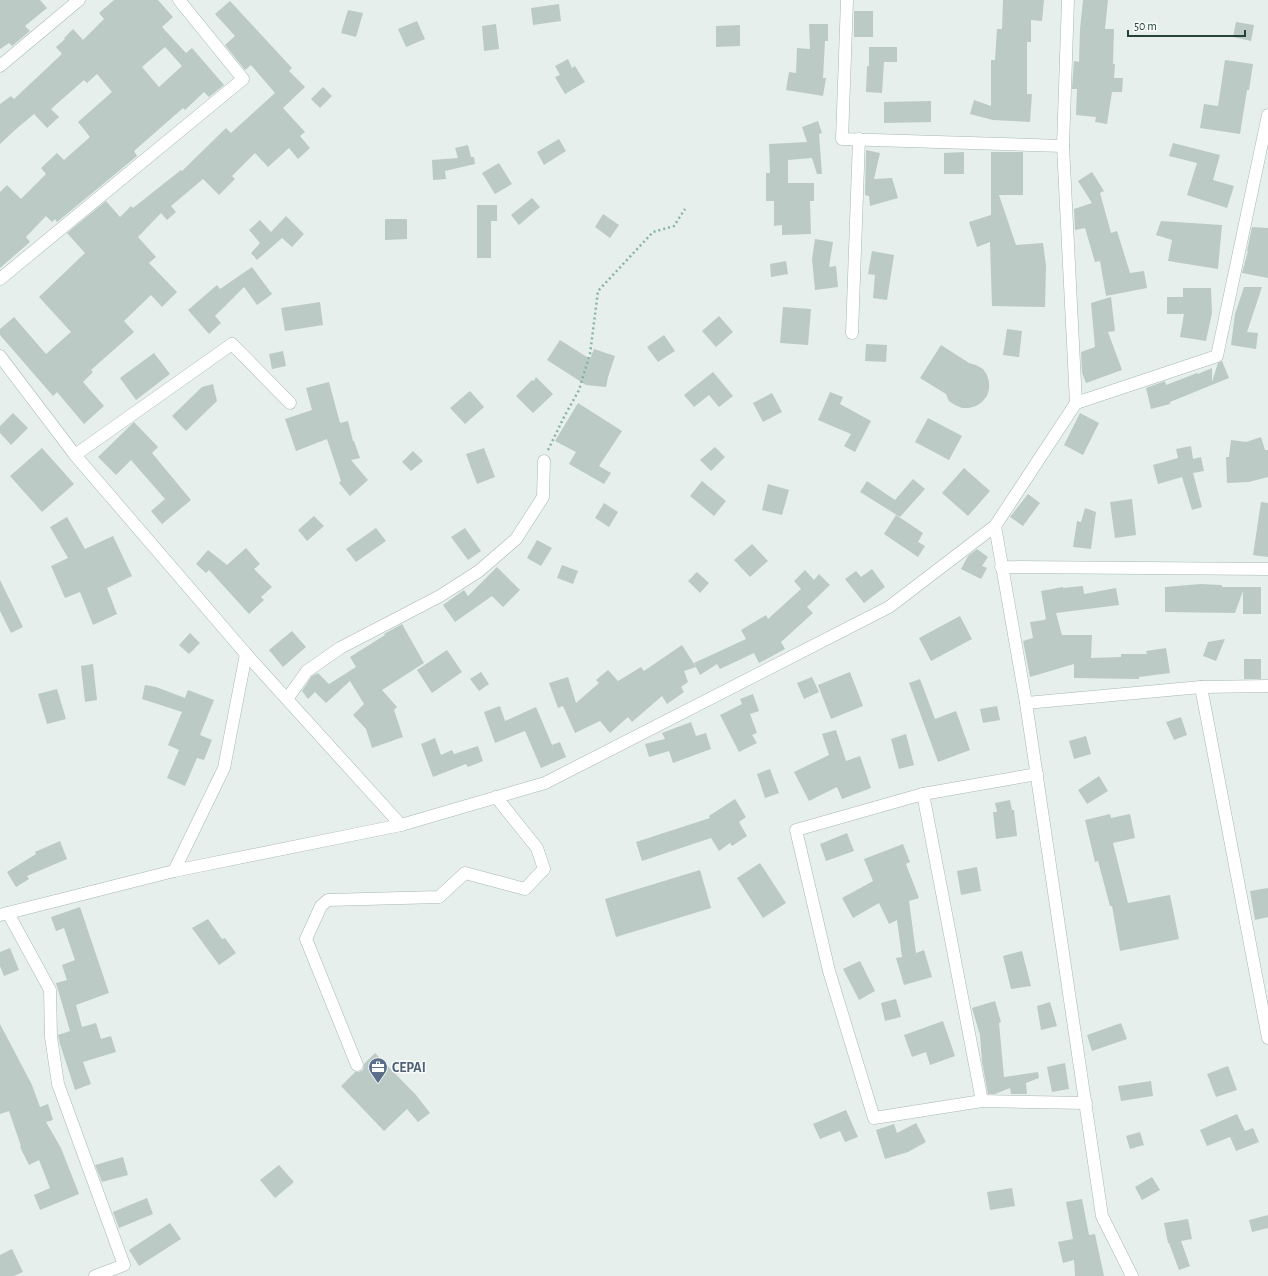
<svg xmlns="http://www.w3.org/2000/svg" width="1268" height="1276" font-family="'Alegreya Sans',sans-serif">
	<rect width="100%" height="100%" fill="#e6efeb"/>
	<!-- building -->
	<g fill="#bbcac4" fill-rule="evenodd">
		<path d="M0 0H40L47 8 25 26 30 31 12 46 9 43 0 49Z"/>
		<path d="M114 0H158L173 17 162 27 186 53 192 48 224 85 209 97 204 92 185 110 183 108 134 151 137 156 57 222 55 219 52 222 46 216 26 237 30 242 0 268V192L7 185 21 199 46 174 41 168 57 153 64 160 90 137 78 122 112 92 97 74 87 83 84 80 51 109 59 117 47 128 34 114 15 130 0 144V104L11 96 14 99 62 54 56 47 65 39 64 38 73 29 83 40 104 19 99 13ZM165 47 182 66 159 87 142 67Z"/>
		<path d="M1003 0H1044L1042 21 1031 20V42H1027V94H1032L1030 122 993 120 970 114 974 100 991 106V60H995L997 29H1002Z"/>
		<path d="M1083 0H1108L1105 29H1114L1113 64H1115L1114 78H1123L1122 92H1112L1107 124 1095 122 1096 117 1076 115 1077 89H1072L1073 73 1074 61 1079 62 1080 29Z"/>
		<path d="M230 1 292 68 289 71 305 87 283 108 305 132 300 136 310 148 298 159 289 148 268 167 255 153 232 176 235 179 219 195 203 179 171 206 176 212 167 220 161 213 138 237 156 257 149 263 177 292 162 307 151 295 124 321 134 332 91 370 93 372 83 382 104 406 84 424 57 392 53 396 0 335V329L14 317 46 354 71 332 39 297 85 253 67 233 106 201 120 217 131 206 133 208 181 170 182 171 226 128 231 133 275 93 251 65 245 70 225 45 235 36 215 14Z"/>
		<path d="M559 4 561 21 533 25 531 8Z"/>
		<path d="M348 10 363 13 356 37 341 33Z"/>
		<rect x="854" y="11" width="19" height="26"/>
		<path d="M417 21 425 39 406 47 398 29Z"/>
		<path d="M1236 22 1254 25 1251 41 1233 37Z"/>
		<path d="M496 24 499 49 484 51 482 26Z"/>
		<path d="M809 24H828V41H825L823 78H826L823 96 786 90 789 72 796 73 797 48 810 49Z"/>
		<path d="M740 25V46L716 47V26Z"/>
		<path d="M869 47H897V62H884L882 93 866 92 867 66H869Z"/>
		<path d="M568 59 572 68 575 66 585 82 565 94 555 77 560 75 555 66Z"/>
		<path d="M1225 60 1253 64 1249 90H1247L1240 134 1200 128 1204 104 1218 106Z"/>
		<path d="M323 87 332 96 320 108 311 99Z"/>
		<path d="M931 101V122L884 123V102Z"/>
		<path d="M818 121 822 133 819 134 822 174H817L812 158 788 160V183H814V201H810L811 234 782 235V225L774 226V201H766V173H770L769 144 807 142 802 127Z"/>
		<path d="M559 139 566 151 544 165 537 152Z"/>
		<path d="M1173 143 1220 155 1213 180 1234 186 1227 208 1187 195 1197 163 1169 156Z"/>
		<path d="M468 145 471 157H474L475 164 445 171 446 179 433 180 432 160 458 158 455 148Z"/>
		<path d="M866 150 880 153 874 179 892 178 898 198 870 206 869 196 865 195Z"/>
		<path d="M964 152V174H944V153Z"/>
		<path d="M991 152H1023V195H999L1016 245 1043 243 1046 266 1045 307 992 306 990 242 977 247 969 222 991 215Z"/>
		<path d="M499 163 512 184 495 194 482 173Z"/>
		<path d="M1092 172 1104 191 1100 193 1111 233 1117 231 1130 273 1144 271 1147 288 1106 296 1100 261 1095 262 1085 228 1075 230 1074 209 1092 203 1078 181Z"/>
		<path d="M532 198 540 207 519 225 511 215Z"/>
		<path d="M477 205H497V221H491V258H477Z"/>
		<path d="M603 214 619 225 610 238 595 227Z"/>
		<path d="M286 216 304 234 292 247 282 238 257 260 251 253 260 243 249 230 260 220 271 232Z"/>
		<path d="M385 219H407V239L385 240Z"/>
		<path d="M1161 221 1222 225 1218 269 1168 261 1172 240 1156 235Z"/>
		<path d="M1252 227 1268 228V278L1242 273 1248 251H1247Z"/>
		<path d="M815 239 833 242 829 267 836 266 838 287 815 290 812 259Z"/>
		<path d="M872 251 894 255 887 300 873 298 875 275 868 274Z"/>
		<path d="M786 261 788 274 771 277 770 264Z"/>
		<path d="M252 267 272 294 257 305 244 287 215 316 221 323 209 334 188 310 217 285 220 289Z"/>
		<path d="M1244 287H1262L1247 332 1258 333 1256 349 1231 345 1235 314Z"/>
		<path d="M1183 288H1211L1212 313 1206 341 1180 337 1184 314H1167V297H1183Z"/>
		<path d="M1111 297 1115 331 1108 332 1122 370 1086 383 1082 373 1081 352 1095 347 1091 303Z"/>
		<path d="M320 302 323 325 285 331 281 308Z"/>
		<path d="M783 307 811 309 808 345 780 343Z"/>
		<path d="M719 316 733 332 716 347 702 331Z"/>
		<path d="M1007 329 1022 331 1019 357 1003 355Z"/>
		<path d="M664 335 675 351 658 362 647 347Z"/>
		<path d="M560 340 590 359 594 349 615 356 608 377 606 387 586 385 547 360Z"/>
		<path d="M866 344 887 345 886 362 865 361Z"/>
		<path d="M941 345 969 363 976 365 983 369 987 375 989 382V389L987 396 982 402 976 406 969 408H962L955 405 949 401 946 394 920 378Z"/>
		<path d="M283 351 286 366 272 369 269 354Z"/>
		<path d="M154 353 170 374 136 400 120 378Z"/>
		<path d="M1222 361 1229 378 1170 402V404L1151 409 1146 388 1165 381 1166 385 1197 373 1198 374 1212 368V382L1218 363Z"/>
		<path d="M713 372 733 396 719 407 709 395 694 407 684 395Z"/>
		<path d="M536 377 553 394 533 413 516 396 532 380 534 381Z"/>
		<path d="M329 382 340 423 348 421 353 441H354L360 458 351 460 368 480 350 496 339 483 341 481 327 439 296 451 285 419 312 410 306 388Z"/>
		<path d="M213 384 217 401 186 431 172 416 202 387Z"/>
		<path d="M470 391 484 407 465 424 450 408Z"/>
		<path d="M830 392 843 397 840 404 871 421 855 452 844 446 851 434 818 420Z"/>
		<path d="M772 393 782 412 763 422 753 403Z"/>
		<path d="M578 403 622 431 599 466 611 473 604 484 569 464 576 452 555 441Z"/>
		<path d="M13 413 28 428 11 445 0 433V426Z"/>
		<path d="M1080 413 1099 423 1083 455 1064 445Z"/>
		<path d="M928 418 962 436 949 460 915 442Z"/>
		<path d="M134 422 158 447 152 453 191 500 162 524 151 511 165 499 131 460 116 475 98 457Z"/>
		<path d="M1261 437 1265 450H1268V477L1249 482 1227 483 1226 457H1229L1231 440 1246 442Z"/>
		<path d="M1191 446 1193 459 1201 457 1204 471 1193 473 1202 507 1192 510 1182 477 1158 484 1153 465 1178 458 1176 449Z"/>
		<path d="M715 447 725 457 711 471 700 460Z"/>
		<path d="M42 448 74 484 42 512 10 476Z"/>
		<path d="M484 448 495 477 477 484 466 454Z"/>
		<path d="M413 451 423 461 411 471 402 462Z"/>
		<path d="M964 468 990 491 968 516 942 493Z"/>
		<path d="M913 479 925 489 900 517 860 492 867 481 895 500Z"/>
		<path d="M702 481 726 501 714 516 690 496Z"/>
		<path d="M768 484 789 490 782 515 762 510Z"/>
		<path d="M1028 494 1040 503 1023 526 1010 517Z"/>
		<path d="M1132 499 1136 535 1115 538 1110 502Z"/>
		<path d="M1261 502 1268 503V557L1253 555Z"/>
		<path d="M604 503 618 512 609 527 595 518Z"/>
		<path d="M1085 508 1096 512 1091 549 1073 547 1077 521 1081 522Z"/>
		<path d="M896 515 923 533 918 542 925 546 918 557 884 534Z"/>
		<path d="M314 516 324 526 307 541 298 530Z"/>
		<path d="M67 517 85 549 113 536 132 576 107 588 117 614 93 625 80 592 65 598 51 566 68 558 50 527Z"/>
		<path d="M376 528 386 541 356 562 346 549Z"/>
		<path d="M465 528 481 551 468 560 451 537Z"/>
		<path d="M537 540 552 548 541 566 527 558Z"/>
		<path d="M752 544 768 561 750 577 734 560Z"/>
		<path d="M246 548 260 564 254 569 272 587 261 597 264 600 249 614 209 570 206 573 196 564 208 550 227 565Z"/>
		<path d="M977 549 988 557 982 566 987 568 981 579 961 569 968 556Z"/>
		<path d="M562 565 578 571 573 584 557 578Z"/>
		<path d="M497 567 520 590 503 607 492 596 455 622 443 605 464 590 468 596Z"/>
		<path d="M872 569 885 587 864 603 845 579 856 571 861 577Z"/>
		<path d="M805 570 814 580 819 574 830 585 807 607 813 613 781 642 785 649 759 663 754 653 720 669 717 664 700 675 694 663 746 639 741 630 766 615 768 619 801 589 794 581Z"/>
		<path d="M697 572 709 583 700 593 688 581Z"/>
		<path d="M0 580 23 627 11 633 0 611Z"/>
		<path d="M1200 584 1222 585V587H1261V614H1243V591L1235 613 1165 612V587Z"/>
		<path d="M1083 586 1084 594 1116 588 1119 605 1056 613 1062 635H1092L1091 658 1121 657V654H1147L1146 651 1166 648 1170 673 1139 677V679L1074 678V664L1030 677 1023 641 1033 638 1030 622 1044 620 1046 619 1041 591 1063 587V588Z"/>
		<path d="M960 616 972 639 931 661 919 638Z"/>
		<path d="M402 624 424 663 382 690 397 707 394 710 403 737 372 748 366 729 353 715 364 704 350 681 326 703 315 692 308 699 302 691 312 676 318 673 329 684 356 667 350 657 385 635 384 634Z"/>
		<path d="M292 631 306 647 283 667 269 650Z"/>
		<path d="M190 633 200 643 189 654 179 645Z"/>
		<path d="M1225 639 1216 661 1203 656 1208 642Z"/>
		<path d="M682 645 696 667 684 671 688 682 681 687 684 692 667 704 662 696 632 722 628 717 610 733 600 721 575 733 563 706 558 708 549 683 568 677 576 703 599 683 596 680 608 670 618 681 641 667 644 671Z"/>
		<path d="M447 650 462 672 432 693 417 670Z"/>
		<rect x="1244" y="659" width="17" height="20"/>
		<path d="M93 664 97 700 85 702 81 666Z"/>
		<path d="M481 672 489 684 479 691 470 679Z"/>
		<path d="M850 672 863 706 831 719 818 685Z"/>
		<path d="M812 677 819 692 804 699 797 683Z"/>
		<path d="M920 679 935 719 956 711 970 750 938 762 909 683Z"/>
		<path d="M145 685 156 687 185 698 188 690 214 700 200 735 212 740 204 760 197 758 185 786 167 778 179 750 168 745 182 712 142 699Z"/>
		<path d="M57 689 66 719 47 724 38 694Z"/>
		<path d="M753 694 759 711 750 714 757 733 752 735 757 743 739 752 720 715 742 704 740 699Z"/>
		<path d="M500 706 505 721 536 707 552 745 560 742 566 757 541 768 525 731 495 743 484 712Z"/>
		<path d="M997 706 1000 720 983 723 980 709Z"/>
		<path d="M1181 717 1187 735 1174 740 1166 722Z"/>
		<path d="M691 722 696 736 706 733 711 749 673 763 669 751 649 757 645 744 665 739 662 733Z"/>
		<path d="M836 730 846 761 860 756 871 788 842 799 837 787 809 801 794 772 829 755 822 734Z"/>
		<path d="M906 734 914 765 899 769 891 739Z"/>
		<path d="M1086 736 1091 754 1074 759 1069 741Z"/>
		<path d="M435 738 441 755 452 750 454 754 478 746 483 761 468 767 466 764 433 777 421 744Z"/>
		<path d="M770 769 779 793 765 798 757 774Z"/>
		<path d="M1099 776 1108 791 1087 804 1078 790Z"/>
		<path d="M735 799 746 817 739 822 747 836 732 846 730 843 719 851 711 838 642 861 636 842 710 818 709 816Z"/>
		<path d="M1010 800 1012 810H1014L1017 836 996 839 993 812H997L995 803Z"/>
		<path d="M1110 814 1111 818 1130 814 1135 838 1113 843 1128 903 1170 895 1179 939 1120 951 1112 906H1110L1098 861 1095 862 1085 820Z"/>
		<path d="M847 833 854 851 826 861 820 844Z"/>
		<path d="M60 841 67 859 27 876 29 879 16 887 7 872 36 854 35 852Z"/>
		<path d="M903 844 910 862 906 864 919 898 909 901 916 953 924 950 932 977 904 985 896 958 902 957 897 920 889 924 879 903 853 918 842 898 873 881 864 859Z"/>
		<path d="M760 863 786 903 763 918 737 878Z"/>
		<path d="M977 867 981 891 961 895 957 871Z"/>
		<path d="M700 870 711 908 616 937 605 899Z"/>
		<path d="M1268 888V917L1255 920 1250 891Z"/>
		<path d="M80 907 109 993 76 1005 82 1027 96 1023 101 1039 111 1036 116 1052 83 1062 91 1084 75 1090 60 1044 58 1035 70 1031 56 983 67 980 62 965 75 960 64 928 56 931 51 917Z"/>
		<path d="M208 919 222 939 225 938 236 953 219 965 192 928Z"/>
		<path d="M10 948 19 970 4 976 0 966V952Z"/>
		<path d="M1022 951 1031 986 1011 989 1003 956Z"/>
		<path d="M860 961 875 991 859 1000 843 969Z"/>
		<path d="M896 999 901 1017 885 1021 881 1003Z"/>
		<path d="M995 1001 1001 1022 999 1023 1004 1077 1038 1072 1039 1078 1026 1083 1027 1094H1011L1010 1088 995 1094H988L982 1062 980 1035 972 1008Z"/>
		<path d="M1050 1002 1057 1026 1041 1030 1037 1006Z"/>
		<path d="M943 1021 955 1056 930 1065 926 1052 912 1057 904 1035Z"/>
		<path d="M1121 1023 1127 1039 1092 1051 1087 1035Z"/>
		<path d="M0 1024 32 1085 40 1107 48 1104 53 1120 46 1122 61 1148 79 1194 40 1210 34 1195 50 1188 39 1160 29 1165 20 1147 21 1146 9 1111 0 1114Z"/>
		<path d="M375 1053 416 1095 430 1113 418 1122 407 1109 384 1131 341 1086 355 1072H359L363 1070 364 1064Z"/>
		<path d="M1065 1063 1069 1089 1052 1092 1047 1067Z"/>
		<path d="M1228 1066 1237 1090 1216 1097 1207 1074Z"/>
		<path d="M1151 1081 1153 1096 1121 1101 1118 1086Z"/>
		<path d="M846 1110 858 1137 845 1142 840 1131 820 1139 813 1124Z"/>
		<path d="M1237 1114 1245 1131 1253 1128 1259 1142 1236 1151 1230 1137 1207 1146 1200 1130Z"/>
		<path d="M916 1123 926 1142 908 1152 885 1159 876 1130 894 1124 897 1133Z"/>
		<path d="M1140 1132 1144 1145 1130 1149 1126 1136Z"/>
		<path d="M123 1157 128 1175 102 1182 95 1165Z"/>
		<path d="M279 1165 294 1182 275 1198 260 1180Z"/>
		<path d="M1152 1177 1160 1190 1142 1200 1135 1187Z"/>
		<path d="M1012 1188 1015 1206 990 1210 987 1192Z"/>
		<path d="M147 1198 153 1214 119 1228 113 1212Z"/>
		<path d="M1082 1199 1089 1235 1095 1234 1104 1276H1075L1074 1260 1063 1263 1058 1242 1073 1239 1066 1202Z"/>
		<path d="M1268 1215V1228L1252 1232 1249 1220Z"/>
		<path d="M1188 1219 1192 1239 1181 1241 1190 1266 1179 1270 1169 1243H1168L1164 1223Z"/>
		<path d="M170 1223 181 1239 139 1266 129 1250Z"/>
		<path d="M12 1249 23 1272 14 1276H0V1255Z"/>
	</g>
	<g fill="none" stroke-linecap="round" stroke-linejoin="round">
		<!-- minor casing -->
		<g stroke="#a8b8b2" stroke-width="13">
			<g id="minor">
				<path d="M847 0 842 139 1063 146"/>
				<path d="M0 66 79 0"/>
				<path d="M0 279 243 79 179 0"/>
				<path d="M852 333 859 139"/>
				<path d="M0 356 75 455 246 654 401 825"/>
				<path d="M1076 403 1217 356 1268 115"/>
				<path d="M75 455 232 344 290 403"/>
				<path d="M995 526 1026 703 1102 1216 1132 1276"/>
				<path d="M1001 567 1268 569"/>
				<path d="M1201 687 1268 1038"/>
				<path d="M287 699 307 671 340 648 440 596 479 571 516 539 543 497 544 461"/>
				<path d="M1026 703 1201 687 1268 686"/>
				<path d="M1037 774 923 794 796 830 829 971 874 1118 982 1101 1086 1103"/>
				<path d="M923 794 982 1101"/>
				<path d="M174 871 224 768 246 654"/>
				<path d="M8 913 50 990 51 1037 58 1084 124 1265 95 1276"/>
				<path d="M0 915 174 871 401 825 545 783 889 607 995 526 1076 403 1063 146 1068 0"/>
				<path d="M357 1065 306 939 321 906 328 900 439 897 465 873 525 889 544 869 537 848 496 797"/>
			</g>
		</g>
		<!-- path -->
		<path stroke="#86b3a5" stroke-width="2.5" stroke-dasharray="2 3" stroke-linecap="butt" d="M548 450 564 417 579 390 590 354 598 291 653 232 674 226 685 209"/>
		<!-- minor -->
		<use href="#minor" stroke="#fff" stroke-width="12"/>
	</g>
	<!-- icons -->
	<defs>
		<g id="office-pin" transform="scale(1)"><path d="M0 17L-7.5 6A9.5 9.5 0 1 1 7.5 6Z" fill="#5c6f8a" stroke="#f7fbf9"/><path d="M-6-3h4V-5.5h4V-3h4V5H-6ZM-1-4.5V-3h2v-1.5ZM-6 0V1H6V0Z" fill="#fff"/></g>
	</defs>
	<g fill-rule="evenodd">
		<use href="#office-pin" x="378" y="1067"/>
	</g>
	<g text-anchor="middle" stroke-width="3" stroke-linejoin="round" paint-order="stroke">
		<!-- service labels -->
		<g font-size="14" font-weight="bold" fill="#4e5e75" stroke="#f7fbf9" text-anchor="start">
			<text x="392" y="1072">CEPAI</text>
		</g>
	</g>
	<!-- scale -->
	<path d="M1128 30v6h117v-6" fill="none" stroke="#24423a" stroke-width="2"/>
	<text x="1134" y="30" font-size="12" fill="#24423a" stroke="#f7fbf9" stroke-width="3" paint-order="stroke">50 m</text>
</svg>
